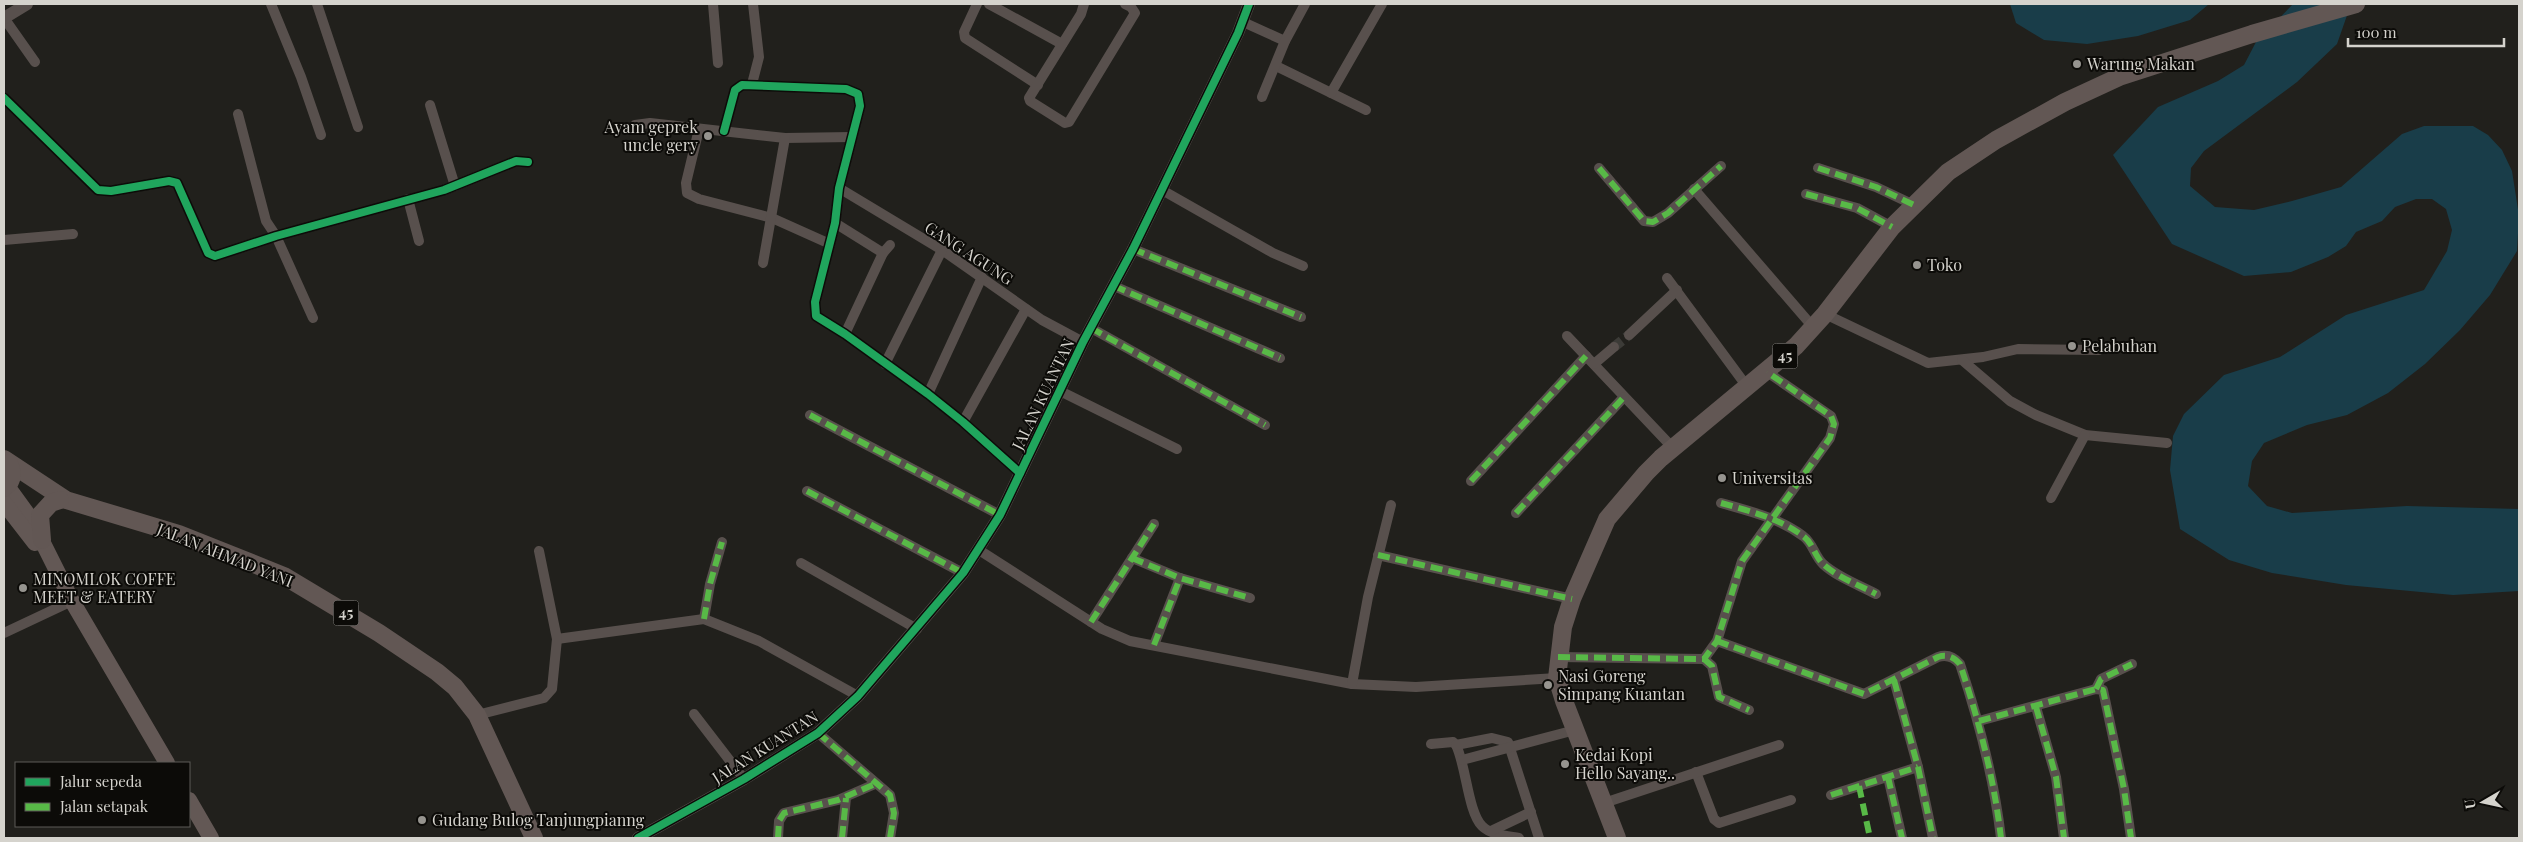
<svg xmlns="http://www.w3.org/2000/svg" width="2523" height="842" font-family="'Playfair Display',serif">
	<rect width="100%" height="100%" fill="#21201c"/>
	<!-- water -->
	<g fill="#193d49">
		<path d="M2010 4H2209L2190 20 2138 36 2087 44 2044 40 2016 23Z"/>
		<path d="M2293 4H2351L2337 44 2297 82 2204 151 2191 168 2190 186 2215 207 2254 210 2292 201 2341 187 2402 134 2424 126H2473L2488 135 2502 150 2512 171 2519 216 2517 251 2490 295 2460 330 2425 364 2388 393 2347 415 2307 425 2264 443 2252 461 2248 486 2267 506 2292 513 2407 506 2519 509V591L2453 595 2346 585 2272 573 2229 560 2180 529 2170 470 2173 436 2184 414 2224 375 2280 357 2346 315 2424 290 2447 251 2452 230 2446 209 2432 199H2416L2395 207 2382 221 2356 232 2346 246 2328 257 2291 272 2244 276 2172 244 2113 155 2158 107 2218 81 2244 65 2256 42Z"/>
	</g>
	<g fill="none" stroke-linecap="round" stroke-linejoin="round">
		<!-- minor-tunnel -->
		<path stroke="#3c3b37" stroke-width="10" stroke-dasharray="10 5" stroke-linecap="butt" d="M1614 347 1629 335"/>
		<!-- minor -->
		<g stroke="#58504d" stroke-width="10">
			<path d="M271 4 301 77 321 135"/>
			<path d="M317 4 358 127"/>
			<path d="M713 4 718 63"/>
			<path d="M977 4 964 32 965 38 1038 85"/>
			<path d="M989 4 1062 44"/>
			<path d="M1084 4 1081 14 1029 98 1030 101 1065 123 1069 122 1135 13 1131 7 1125 4"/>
			<path d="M4 18 35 62"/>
			<path d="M1243 22 1285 41"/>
			<path d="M1276 66 1366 110"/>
			<path d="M752 84 759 57 753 4"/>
			<path d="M1331 93 1382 4"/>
			<path d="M1262 97 1285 41 1305 4"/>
			<path d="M4 98 98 190 111 191 169 181 177 183 208 253 215 256 276 236 444 190 516 161 528 162"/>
			<path d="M430 105 455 186"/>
			<path d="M238 114 266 221 276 236 313 318"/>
			<path d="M635 125 650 123 785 138 852 137"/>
			<path d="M699 129 686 183 687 193 699 199 772 218 830 244"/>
			<path d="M724 131 735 90 742 85 846 89 858 94 860 106 839 188 835 223 815 302 816 316 845 334 928 394 963 422 1020 473"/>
			<path d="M1599 168 1644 221 1653 222 1668 213 1721 166"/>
			<path d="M1818 168 1876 187 1914 205"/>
			<path d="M839 188 942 250 1042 320 1083 342"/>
			<path d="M1694 189 1813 327"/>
			<path d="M1162 190 1273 253 1303 266"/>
			<path d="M1806 194 1857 208 1892 227"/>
			<path d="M408 199 419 241"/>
			<path d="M835 223 883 253"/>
			<path d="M4 240 73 234"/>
			<path d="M1133 249 1301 317"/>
			<path d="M763 263 785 138"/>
			<path d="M1667 278 1748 388"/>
			<path d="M1114 286 1280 358"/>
			<path d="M1825 314 1928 363 1983 357 2018 349 2099 350"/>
			<path d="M1091 328 1265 425"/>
			<path d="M845 334 883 253 890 245"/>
			<path d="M1629 335 1677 290"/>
			<path d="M1567 336 1673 448"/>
			<path d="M1962 360 2010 401 2036 415 2085 435 2167 443"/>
			<path d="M885 364 942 250"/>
			<path d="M1594 364 1614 347"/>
			<path d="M1060 391 1177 449"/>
			<path d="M928 394 982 277"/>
			<path d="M810 415 1000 515"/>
			<path d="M963 422 1026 309"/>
			<path d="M1471 481 1586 356"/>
			<path d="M807 491 963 573"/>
			<path d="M2051 498 2085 435"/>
			<path d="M1721 503C1749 511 1779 518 1803 536 1813 543 1814 555 1823 564 1837 577 1859 585 1876 594"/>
			<path d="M1516 513 1624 397"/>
			<path d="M979 550 1102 629 1130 641 1352 684 1416 687 1557 678"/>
			<path d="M1378 555 1572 599"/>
			<path d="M1132 558 1180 578 1250 598"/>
			<path d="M801 563 917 629"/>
			<path d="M704 619 710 584 722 542"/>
			<path d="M1091 622 1154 524"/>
			<path d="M4 633 72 601"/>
			<path d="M557 639 704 619 759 641 858 696"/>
			<path d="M1717 641 1864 694 1938 657C1947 654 1954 657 1960 664 1979 721 1994 778 2001 838"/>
			<path d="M1154 645 1180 578"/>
			<path d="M1558 657 1704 659 1717 641 1742 561 1830 438 1834 424 1831 416 1767 372"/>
			<path d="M1704 659 1712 666 1719 697 1749 710"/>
			<path d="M1894 680 1918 767 1933 838"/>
			<path d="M1352 684 1368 597 1391 505"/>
			<path d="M2096 689 2101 679 2132 664"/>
			<path d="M2036 707 2056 777 2064 838"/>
			<path d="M694 714 744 779"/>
			<path d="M477 715 544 698 552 689 557 639 539 551"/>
			<path d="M1979 721 2096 689 2103 690 2124 789 2131 838"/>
			<path d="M818 733 890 795 894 813 890 838"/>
			<path d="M1431 744 1453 742 1456 745C1466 765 1468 812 1482 826 1491 835 1508 836 1519 838"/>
			<path d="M1456 745 1492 738 1508 742 1539 838"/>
			<path d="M1462 760 1575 730"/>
			<path d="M1696 772 1714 819 1719 823 1791 800"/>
			<path d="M1888 777 1902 838"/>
			<path d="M1831 795 1918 767"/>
			<path d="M1604 803 1779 745"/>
			<path d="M1491 831 1531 812"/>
			<path d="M778 838 779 821 784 813 838 800 875 784"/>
			<path d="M842 838 846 798"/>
		</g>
		<!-- tertiary -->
		<g stroke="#58504d" stroke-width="12">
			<path d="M4 18 27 4"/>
			<path d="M638 838 744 779 818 733 858 696 963 573 1000 515 1083 342 1133 249 1238 33 1249 4"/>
		</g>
		<!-- primary -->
		<g stroke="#635855" stroke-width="16">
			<path d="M7 486 31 519 72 601 167 763"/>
			<path d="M4 503 35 543"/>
			<path d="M189 800 211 838"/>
		</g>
		<!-- trunk -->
		<g stroke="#625754" stroke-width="18">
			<path d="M4 459 66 500 179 534 284 576 379 633 437 672 455 687 477 715 534 838"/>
			<path d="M4 488C13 482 13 473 9 463"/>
			<path d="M42 540 40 515 51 503 60 500"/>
			<path d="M1617 838 1564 701 1557 678 1563 627 1572 599 1607 519 1646 473 1661 458 1796 346 1825 314 1892 227 1948 172 1996 140 2065 102 2119 77 2252 34 2356 4"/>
		</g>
		<!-- quiet -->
		<g stroke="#58b947" stroke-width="6" stroke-dasharray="12 6" stroke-linecap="butt">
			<path d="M1599 168 1644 221 1653 222 1668 213 1721 166"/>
			<path d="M1818 168 1876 187 1914 205"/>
			<path d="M1806 194 1857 208 1892 227"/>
			<path d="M1133 249 1301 317"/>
			<path d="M1114 286 1280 358"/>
			<path d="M1091 328 1265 425"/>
			<path d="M810 415 1000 515"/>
			<path d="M1471 481 1586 356"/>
			<path d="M807 491 963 573"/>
			<path d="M1721 503C1749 511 1779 518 1803 536 1813 543 1814 555 1823 564 1837 577 1859 585 1876 594"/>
			<path d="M1516 513 1624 397"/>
			<path d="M1378 555 1572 599"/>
			<path d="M1132 558 1180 578 1250 598"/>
			<path d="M704 619 710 584 722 542"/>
			<path d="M1091 622 1154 524"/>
			<path d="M1717 641 1864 694 1938 657C1947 654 1954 657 1960 664 1979 721 1994 778 2001 838"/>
			<path d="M1154 645 1180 578"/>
			<path d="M1558 657 1704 659 1717 641 1742 561 1830 438 1834 424 1831 416 1767 372"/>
			<path d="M1704 659 1712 666 1719 697 1749 710"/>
			<path d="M1894 680 1918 767 1933 838"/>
			<path d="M2096 689 2101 679 2132 664"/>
			<path d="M2036 707 2056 777 2064 838"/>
			<path d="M1979 721 2096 689 2103 690 2124 789 2131 838"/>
			<path d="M818 733 890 795 894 813 890 838"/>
			<path d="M1888 777 1902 838"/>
			<path d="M1859 786 1870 838"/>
			<path d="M1831 795 1918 767"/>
			<path d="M778 838 779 821 784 813 838 800 875 784"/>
			<path d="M842 838 846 798"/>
		</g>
		<!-- cycleway casing -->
		<g stroke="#0c0b08" stroke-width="11">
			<g id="cycleway">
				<path d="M4 98 98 190 111 191 169 181 177 183 208 253 215 256 276 236 444 190 516 161 528 162"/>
				<path d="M724 131 735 90 742 85 846 89 858 94 860 106 839 188 835 223 815 302 816 316 845 334 928 394 963 422 1020 473"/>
				<path d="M638 838 744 779 818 733 858 696 963 573 1000 515 1083 342 1133 249 1238 33 1249 4"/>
			</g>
		</g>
		<!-- cycleway -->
		<use href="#cycleway" stroke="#20a55d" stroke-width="8"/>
	</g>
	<!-- markers -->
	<g fill="#96948f" stroke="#0c0b08" stroke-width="2">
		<circle cx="2077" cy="64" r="5"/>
		<circle cx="708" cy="136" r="5"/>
		<circle cx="1917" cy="265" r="5"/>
		<circle cx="2072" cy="346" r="5"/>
		<circle cx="1722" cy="478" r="5"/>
		<circle cx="23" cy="588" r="5"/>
		<circle cx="1548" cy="685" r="5"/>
		<circle cx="1565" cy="764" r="5"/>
		<circle cx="422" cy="820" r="5"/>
	</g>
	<g text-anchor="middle" stroke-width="4" stroke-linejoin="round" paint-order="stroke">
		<!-- shield labels -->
		<g fill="#0c0b08" stroke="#999792" stroke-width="1">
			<rect x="1772.5" y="343.5" width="25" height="25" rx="4"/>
			<rect x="333.5" y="600.5" width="25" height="25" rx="4"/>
		</g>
		<g font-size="15" font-weight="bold" fill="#d5d3cd">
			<text x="1785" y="361">45</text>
			<text x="346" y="618">45</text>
		</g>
		<!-- poi labels -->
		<g font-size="16" fill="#d5d3cd" stroke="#0c0b08" text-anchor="start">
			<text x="2087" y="70">Warung Makan</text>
			<text x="698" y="133" text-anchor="end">Ayam geprek<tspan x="698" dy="18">uncle gery</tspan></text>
			<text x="1927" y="271">Toko</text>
			<text x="2082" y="352">Pelabuhan</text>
			<text x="1732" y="484">Universitas</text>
			<text x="33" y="585">MINOMLOK COFFE<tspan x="33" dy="18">MEET &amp; EATERY</tspan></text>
			<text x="1558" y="682">Nasi Goreng<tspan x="1558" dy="18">Simpang Kuantan</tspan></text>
			<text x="1575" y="761">Kedai Kopi<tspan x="1575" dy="18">Hello Sayang..</tspan></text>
			<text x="432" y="826">Gudang Bulog Tanjungpianng</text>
		</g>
		<!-- street labels -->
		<g font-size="16" fill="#d5d3cd" stroke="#0c0b08">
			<text transform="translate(969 253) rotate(33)" y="6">GANG AGUNG</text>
			<text transform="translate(1043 394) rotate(-64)" y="6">JALAN KUANTAN</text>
			<text transform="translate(225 555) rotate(22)" y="6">JALAN AHMAD YANI</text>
			<text transform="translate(765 747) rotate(-32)" y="6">JALAN KUANTAN</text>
		</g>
	</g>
	<!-- border -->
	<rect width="2523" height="842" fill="none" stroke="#d5d3cd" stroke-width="10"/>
	<!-- legend -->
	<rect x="15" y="762" width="175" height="65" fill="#0c0b08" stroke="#5c5b57"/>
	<rect x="25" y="778" width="25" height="8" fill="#20a55d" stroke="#5c5b57"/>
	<text x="60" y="787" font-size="15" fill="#d5d3cd">Jalur sepeda</text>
	<rect x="25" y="803" width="25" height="8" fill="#58b947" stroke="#5c5b57"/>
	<text x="60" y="812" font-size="15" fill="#d5d3cd">Jalan setapak</text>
	<!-- north arrow -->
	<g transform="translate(2483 802) rotate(261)" stroke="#0c0b08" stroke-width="4" paint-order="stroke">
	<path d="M0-4L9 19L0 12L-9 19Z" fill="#d5d3cd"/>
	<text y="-8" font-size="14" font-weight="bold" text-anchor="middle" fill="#d5d3cd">U</text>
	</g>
	<!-- scale -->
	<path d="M2348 38v8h156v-8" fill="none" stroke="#d5d3cd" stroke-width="2.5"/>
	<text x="2356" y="38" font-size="15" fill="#d5d3cd" stroke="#0c0b08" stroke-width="4" paint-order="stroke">100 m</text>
</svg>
